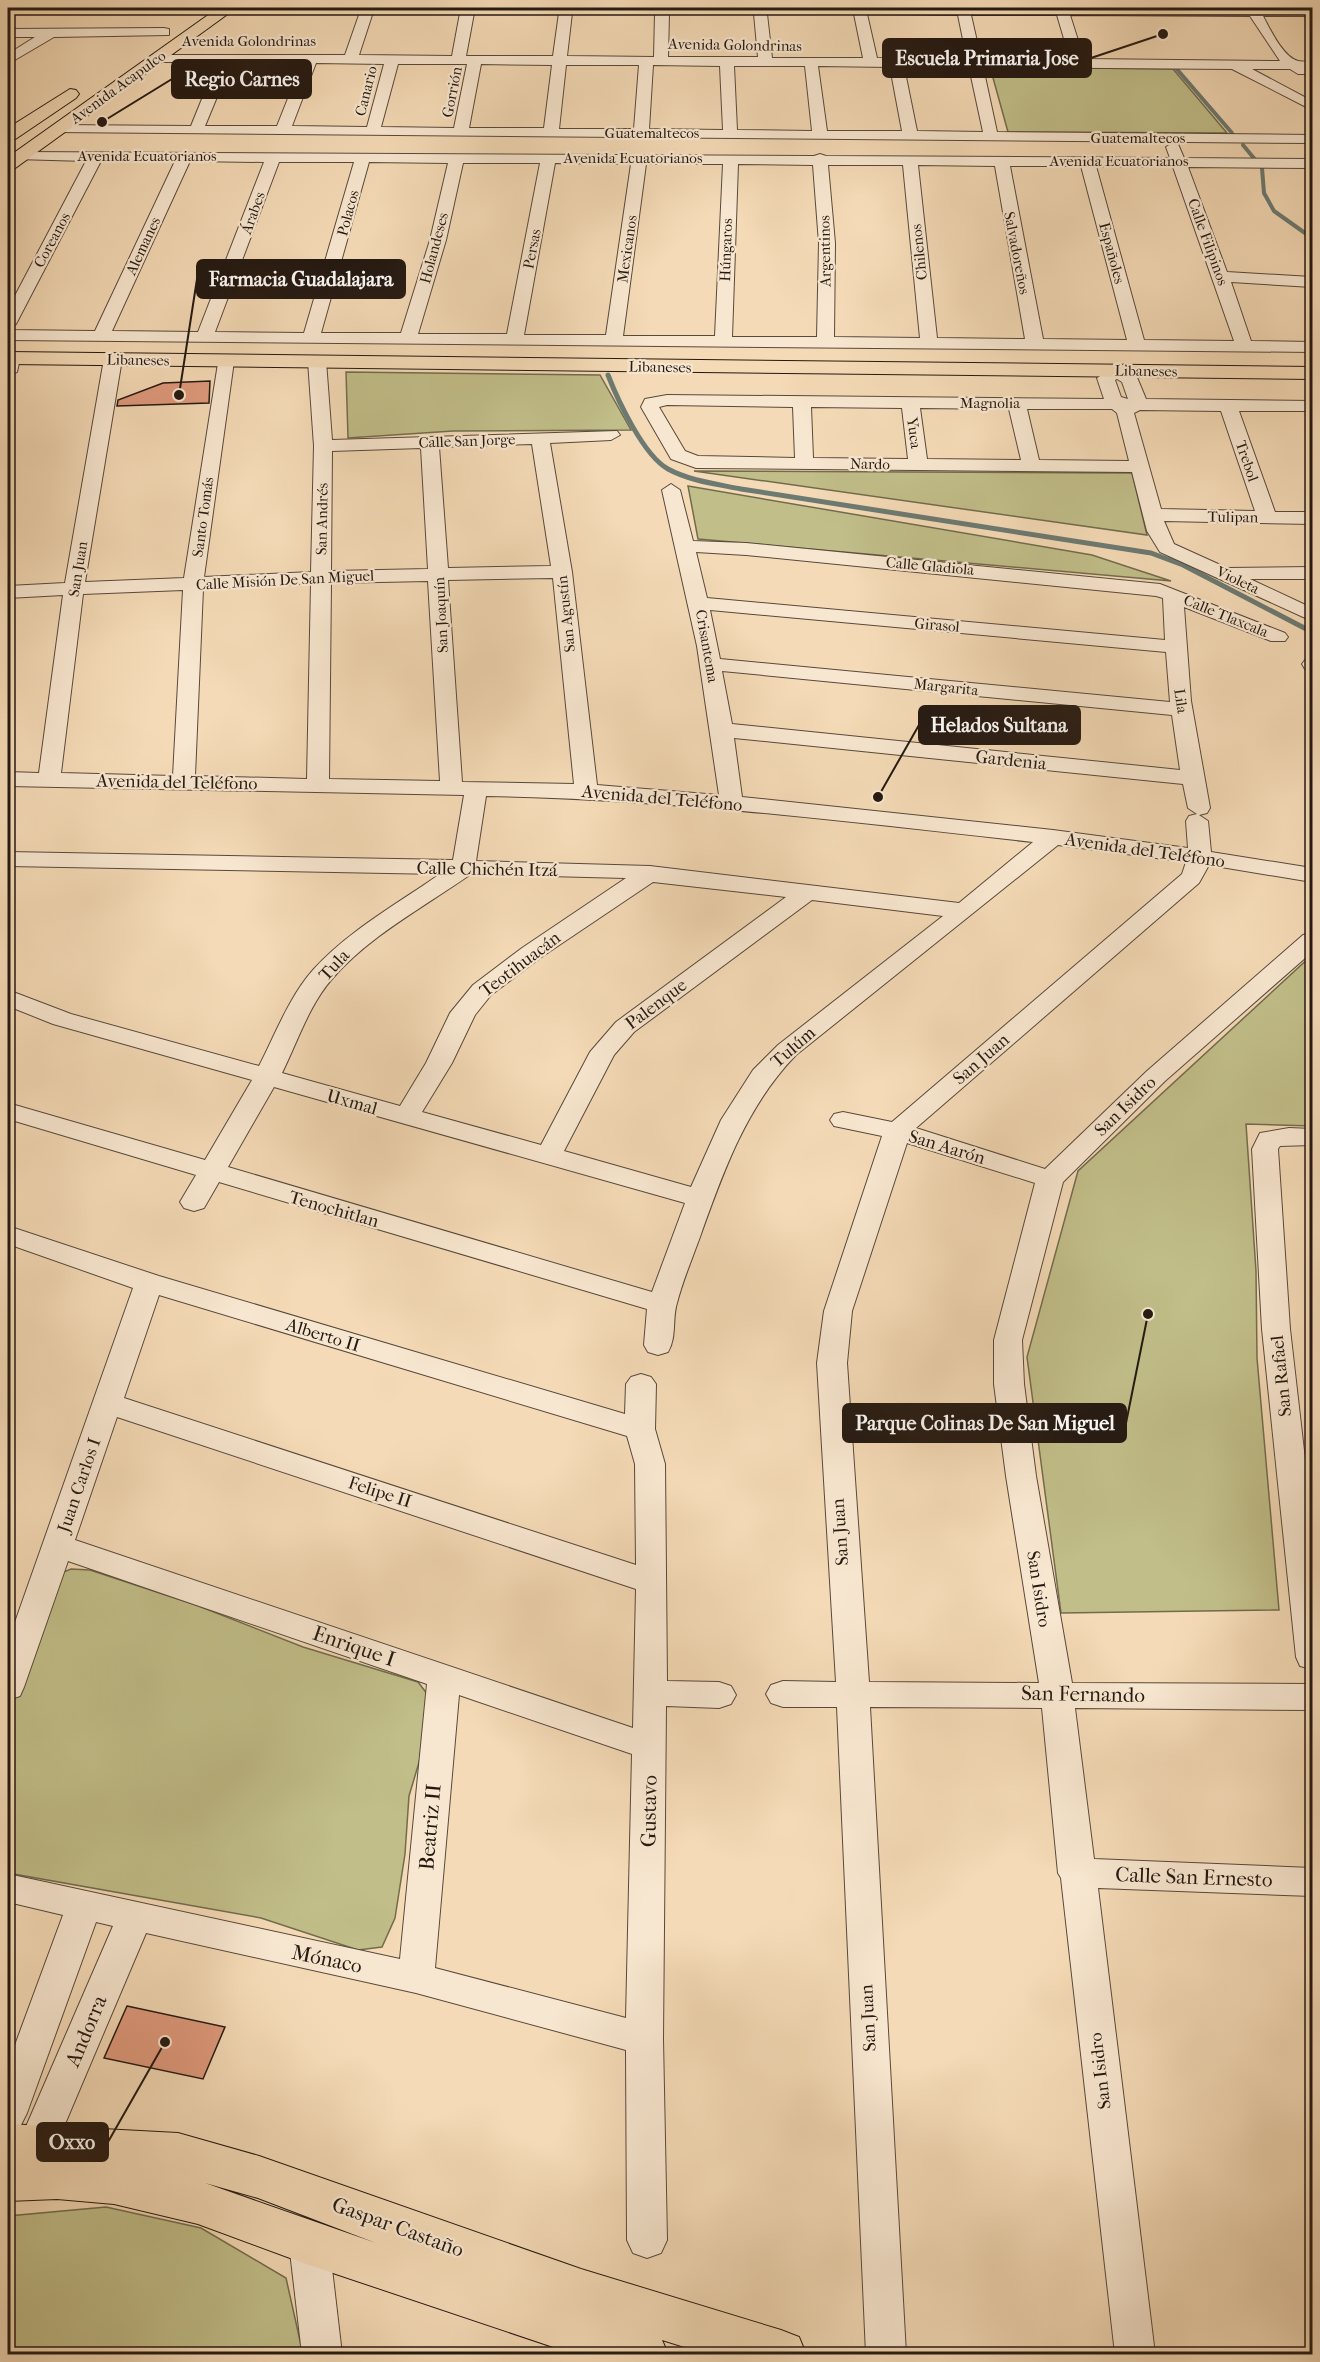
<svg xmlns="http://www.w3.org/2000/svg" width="1320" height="2362" font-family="'IM FELL French Canon',serif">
	<rect width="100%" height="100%" fill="#f4dab6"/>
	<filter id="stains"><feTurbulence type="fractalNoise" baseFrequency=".00333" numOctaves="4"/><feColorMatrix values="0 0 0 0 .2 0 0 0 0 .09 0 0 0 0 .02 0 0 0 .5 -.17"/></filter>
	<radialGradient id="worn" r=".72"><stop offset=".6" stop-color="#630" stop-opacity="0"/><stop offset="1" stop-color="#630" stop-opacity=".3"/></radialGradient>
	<!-- green -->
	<g fill="#c1be89" stroke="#726c4e" stroke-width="1.5">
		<path d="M990 67 1173 69 1227 133 1008 132Z"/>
		<path d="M346 372 600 375 631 430 453 431 348 438Z"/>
		<path d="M694 471 1132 473 1147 535Z"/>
		<path d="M688 486 1092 555 1171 581 698 539Z"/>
		<path d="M1312 955V1126L1246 1124 1256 1271 1257 1358 1279 1610 1061 1613 1027 1357 1078 1171Z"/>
		<path d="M71 1569 90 1570 196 1605 303 1647 418 1682 428 1695 420 1759 409 1796 405 1854 395 1918 382 1947 358 1950 261 1918 8 1873V1715L56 1575Z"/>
		<path d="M106 2207 201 2228 286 2278 303 2354H8V2216Z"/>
	</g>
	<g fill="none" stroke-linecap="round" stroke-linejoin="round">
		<!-- stream-far1 -->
		<g stroke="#6c7a72" stroke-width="4">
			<path d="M1175 67 1232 133"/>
			<path d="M1243 145 1262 168 1264 193 1274 211 1312 238"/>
		</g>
		<!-- stream -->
		<path stroke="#6c7a72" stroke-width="5" d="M608 375C618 401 644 456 668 469 690 481 717 484 741 489L1151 553 1183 565 1312 632"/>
	</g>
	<!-- building -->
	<g fill="#e09a7d" stroke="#241912" stroke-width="1.5">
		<path d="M210 381 209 403 117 406 118 400 163 383Z"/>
		<path d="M127 2006 225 2027 203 2079 104 2058Z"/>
	</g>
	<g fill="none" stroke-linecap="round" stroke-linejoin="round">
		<!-- minor casing -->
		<g stroke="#58493b" stroke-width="2">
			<g id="minor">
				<path d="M220 8H1312V16H1263C1270 29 1283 57 1298 61 1302 62 1308 61 1312 61V69H1309L1308 74H1298L1290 69H1252L1312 101V110L1232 69 983 67 997 132 1312 135V143L53 132 51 129 58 125 191 126 217 62H158L153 61V55H345L360 12H227ZM373 12 460 13 452 56 359 55ZM474 13H559L553 56H466ZM572 13 655 14 654 57 567 56ZM669 14H754L758 57H668ZM767 14H854L863 58H772ZM867 14 958 15 967 59 877 58ZM971 15H1057L1070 59H981ZM1070 15 1250 16 1280 61 1084 59ZM231 63H302L277 126H205ZM316 63 384 64 367 127 292 126ZM398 64H467L454 128 381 127ZM481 64 552 65 544 128H469ZM566 65H639L634 129H559ZM653 65 720 66 723 130 649 129ZM734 66H805L812 131 737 130ZM818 66 890 67 902 131H827ZM904 67H969L983 132 917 131Z"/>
				<path d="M164 28 169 29V35L54 37 8 64V54L35 37H8V29Z"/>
				<path d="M1173 143 1178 144 1184 158 1312 159V168L1188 167 1227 272 1312 277V287L1231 282 1251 341 1312 342V352L8 340V330L95 331 175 161H101L16 324 8 329V309L86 161 16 159 14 156 21 152 814 156 820 154 826 156 1170 158 1166 147ZM190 161 264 162 198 332 112 331ZM279 162H354L304 333 215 332ZM369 162 448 163 430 240 401 333H321ZM463 163H540L507 334H418L446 240ZM555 163 631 164 606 335H524ZM646 164H723L715 336H623ZM738 164 813 165 819 243 817 337H732ZM828 165H903L920 338 834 337 835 243ZM918 165 995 166 1025 339 937 338ZM1010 166H1081L1127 340 1043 339ZM1096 166 1173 167 1234 341 1144 340Z"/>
				<path d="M11 353 20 358 17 372 8 377V354Z"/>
				<path d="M113 354 122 359 85 582 184 578 219 357H231L234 361 204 577 311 572 314 446 308 361 311 357H323L326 361 332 440 617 431 620 435 611 440 550 443 572 572 597 785 719 795 697 646 662 490 671 484 680 490 693 541 746 543 1160 584 1285 633 1288 637 1285 641H1271L1184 607 1191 701 1210 808 1207 813 1199 815 1208 821 1211 852 1312 868V882L1209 865 1199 883 916 1128 1045 1169 1147 1071 1303 935 1312 933V952L1165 1081 1063 1182 1022 1340 1024 1384 1036 1476 1072 1683 1312 1684V1710L1075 1708 1094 1859 1312 1868V1896L1098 1888 1155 2354H1115L1061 1878 1058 1873 1042 1708 870 1707 906 2354H866L837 1707H783L771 1703 766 1694 771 1685 783 1681 836 1682 817 1363 824 1311 882 1136 834 1126 830 1120 834 1114 843 1112 892 1122 1182 874 1186 862 1058 845 796 1055C747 1105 723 1172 700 1237 692 1259 683 1280 677 1303 672 1319 677 1337 668 1352L658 1355 648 1352 644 1345 647 1309 219 1182 204 1208 194 1211 184 1208 180 1202 196 1175 8 1119V1103L205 1160 252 1080 53 1024 8 1006V990L71 1014 259 1066C275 1035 289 997 313 970 348 931 397 904 440 874L8 866V852L453 860 464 795 8 786V772L39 773 63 595 8 598V586L65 583 104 359ZM532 444 551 566 448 568 439 447ZM421 448 428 569 331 571 332 451ZM696 552 746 555 1156 596 1163 598 1165 640 707 598ZM553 578 574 784 462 782 448 580ZM428 581 440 781 329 779 331 583ZM311 583 307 779 195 776 203 589ZM183 590 173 776 61 773 83 594ZM710 610 1166 652 1170 702 720 659ZM722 671 1172 715 1180 770 732 724ZM734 738 1183 784 1188 808 1197 814 1189 816 1186 821 1188 848 1053 830 742 797ZM486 796C669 799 851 822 1033 842L959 903 650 866 476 861ZM471 874 626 878 522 948 473 985 450 1013 426 1063 400 1106 282 1073C297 1043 309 1005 332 979 369 936 424 907 471 874ZM653 882 786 897 616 1022 590 1052 541 1145 422 1112 452 1063 475 1015 491 995 540 958ZM812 900 943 916 778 1045 753 1070 721 1120 691 1187 564 1151 614 1055 634 1032ZM274 1087 685 1203 652 1292 228 1167ZM907 1143 1035 1183 994 1340V1384L1006 1476 1039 1683 869 1682 847 1363 852 1311Z"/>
				<path d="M1117 366 1136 375 1146 399 1312 401V411H1239L1275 512H1312V524L1164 521 1174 544 1227 568 1312 567V579H1250L1312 608V621L1160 552 1147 531 1132 472 696 468 671 459 641 407 645 399 667 395 1104 399 1097 378ZM1117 379 1122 382 1128 399 1121 397 1115 380ZM667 405 793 407 795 458 698 456 685 451 659 407ZM811 407 902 408 908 459 813 458ZM920 408 1009 409 1021 460 927 459ZM1027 409H1112L1117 413 1129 461 1039 460ZM1140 410 1221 411 1255 511 1161 509 1134 413Z"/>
				<path d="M1312 658V671L1305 669 1302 664 1305 660Z"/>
				<path d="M1289 1128 1312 1129V1145L1280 1146 1278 1149 1290 1329 1312 1520V1669L1300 1666 1296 1657 1262 1329 1252 1149 1260 1133Z"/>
				<path d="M8 1226 159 1276 625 1414 626 1384 631 1377 641 1374 651 1377 656 1384 655 1429 665 1464 667 1681 719 1682 731 1686 736 1695 731 1704 719 1708 666 1706 663 2039 667 2240 661 2253 647 2258 633 2253 627 2240 626 2050 416 1993 146 1933 51 2157 37 2162 23 2157 18 2145 113 1926 96 1922 27 2113 21 2125 8 2130V2064L63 1915 8 1902V1874L400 1959 427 1684 68 1561 24 1687 20 1696 8 1700V1642L133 1288 8 1244ZM159 1295 627 1436 635 1464 636 1565 124 1398ZM117 1417 636 1589 633 1728 75 1540ZM459 1695 632 1754 626 2018 435 1968Z"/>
				<path d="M309 2225 323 2230 329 2243 342 2354H302L289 2243 295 2230Z"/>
			</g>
		</g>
		<!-- major casing -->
		<g stroke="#241912" stroke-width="2">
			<g id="major">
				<path d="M218 8H236L14 169 8 170V157Z"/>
				<path d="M70 89 76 90 79 94 76 98 14 140 8 141V128Z"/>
				<path d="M8 352 1312 367V379L8 364Z"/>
				<path d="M8 2124 178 2133 259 2156 581 2269 781 2330 799 2337 806 2354H707L662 2340 668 2354H574L309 2265 198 2224 114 2204 57 2199 8 2201ZM205 2183 258 2198 376 2243Z"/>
			</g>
		</g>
		<!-- minor -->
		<use href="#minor" fill="#f8e7d0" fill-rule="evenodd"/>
		<!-- major -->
		<use href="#major" fill="#f4dab6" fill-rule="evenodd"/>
	</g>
	<g text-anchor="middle" stroke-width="4.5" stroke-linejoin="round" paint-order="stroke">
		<!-- far-street labels -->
		<g font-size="15" fill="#241912" stroke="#f8e7d0">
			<text x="249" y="46">Avenida Golondrinas</text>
			<text transform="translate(735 45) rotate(1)" y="5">Avenida Golondrinas</text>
			<text transform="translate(118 87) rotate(-36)" y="5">Avenida Acapulco</text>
			<text transform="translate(366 91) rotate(-76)" y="5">Canario</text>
			<text transform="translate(452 92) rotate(-79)" y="5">Gorrión</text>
			<text x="652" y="138">Guatemaltecos</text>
			<text x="1138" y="143">Guatemaltecos</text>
			<text x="147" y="161">Avenida Ecuatorianos</text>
			<text x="633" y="163">Avenida Ecuatorianos</text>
			<text x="1119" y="166">Avenida Ecuatorianos</text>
			<text transform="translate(253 213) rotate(-70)" y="5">Árabes</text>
			<text transform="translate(348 213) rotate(-75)" y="5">Polacos</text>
			<text transform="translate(52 240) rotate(-62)" y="5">Coreanos</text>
			<text transform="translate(1208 242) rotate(70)" y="5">Calle Filipinos</text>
			<text transform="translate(143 246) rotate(-65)" y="5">Alemanes</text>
			<text transform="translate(434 248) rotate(-75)" y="5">Holandeses</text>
			<text transform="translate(532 249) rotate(-79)" y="5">Persas</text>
			<text transform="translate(627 249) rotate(-82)" y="5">Mexicanos</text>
			<text transform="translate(726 250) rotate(-88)" y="5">Húngaros</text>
			<text transform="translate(825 251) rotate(-91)" y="5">Argentinos</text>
			<text transform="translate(919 252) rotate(-96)" y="5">Chilenos</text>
			<text transform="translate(1017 253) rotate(79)" y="5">Salvadoreños</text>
			<text transform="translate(1112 253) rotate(75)" y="5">Españoles</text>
			<text transform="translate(138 360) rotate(1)" y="5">Libaneses</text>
			<text transform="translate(660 367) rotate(1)" y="5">Libaneses</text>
			<text transform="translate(1146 371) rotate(1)" y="5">Libaneses</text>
			<text x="990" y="408">Magnolia</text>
			<text transform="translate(914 433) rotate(82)" y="5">Yuca</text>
			<text transform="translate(467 441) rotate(-2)" y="5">Calle San Jorge</text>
			<text transform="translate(1247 461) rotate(71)" y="5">Trebol</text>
			<text transform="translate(870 464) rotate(1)" y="5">Nardo</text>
			<text transform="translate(203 517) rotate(-82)" y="5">Santo Tomás</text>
			<text transform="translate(1233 517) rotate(1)" y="5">Tulipan</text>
			<text transform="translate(322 519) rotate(-89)" y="5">San Andrés</text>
			<text transform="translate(930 566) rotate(5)" y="5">Calle Gladiola</text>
			<text transform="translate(78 569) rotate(-81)" y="5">San Juan</text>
			<text transform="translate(285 580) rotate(-3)" y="5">Calle Misión De San Miguel</text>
			<text transform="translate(1238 580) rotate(25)" y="5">Violeta</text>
			<text transform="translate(566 614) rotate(-96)" y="5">San Agustín</text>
			<text transform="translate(441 615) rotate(-93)" y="5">San Joaquín</text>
			<text transform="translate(1226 616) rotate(22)" y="5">Calle Tlaxcala</text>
			<text transform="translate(937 625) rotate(5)" y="5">Girasol</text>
			<text transform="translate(707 646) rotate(80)" y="5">Crisantema</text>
			<text transform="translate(946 687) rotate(6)" y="5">Margarita</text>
			<text transform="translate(1181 701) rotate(82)" y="5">Lila</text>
		</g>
		<!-- street labels -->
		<g font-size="18" fill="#241912" stroke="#f8e7d0">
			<text transform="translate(1011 760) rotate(6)" y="6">Gardenia</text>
			<text transform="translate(177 782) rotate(1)" y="6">Avenida del Teléfono</text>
			<text transform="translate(662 798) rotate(5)" y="6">Avenida del Teléfono</text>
			<text transform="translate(1145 850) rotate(8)" y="6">Avenida del Teléfono</text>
			<text transform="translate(487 869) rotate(1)" y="6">Calle Chichén Itzá</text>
			<text transform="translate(520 964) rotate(-37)" y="6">Teotihuacán</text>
			<text transform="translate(334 965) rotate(-47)" y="6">Tula</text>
			<text transform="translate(656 1004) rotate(-37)" y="6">Palenque</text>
			<text transform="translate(793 1047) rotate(-41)" y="6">Tulúm</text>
			<text transform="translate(981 1059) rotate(-41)" y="6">San Juan</text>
			<text transform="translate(352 1102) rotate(16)" y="6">Uxmal</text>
			<text transform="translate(1125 1106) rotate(-44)" y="6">San Isidro</text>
			<text transform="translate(947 1147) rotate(17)" y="6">San Aarón</text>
			<text transform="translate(334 1209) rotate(16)" y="6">Tenochitlan</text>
			<text transform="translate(323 1335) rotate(17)" y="6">Alberto II</text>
			<text transform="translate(1281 1376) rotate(-96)" y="6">San Rafael</text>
			<text transform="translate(79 1485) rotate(-71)" y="6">Juan Carlos I</text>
			<text transform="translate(380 1492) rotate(18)" y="6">Felipe II</text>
			<text transform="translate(840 1532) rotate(-94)" y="6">San Juan</text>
			<text transform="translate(1039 1589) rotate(81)" y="6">San Isidro</text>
			<text transform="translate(868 2018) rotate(-93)" y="6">San Juan</text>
			<text transform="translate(1100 2071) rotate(-97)" y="6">San Isidro</text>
		</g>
		<!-- near-street labels -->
		<g font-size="21" fill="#241912" stroke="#f8e7d0">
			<text transform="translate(354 1646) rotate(19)" y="7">Enrique I</text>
			<text transform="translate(1083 1694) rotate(1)" y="7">San Fernando</text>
			<text transform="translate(649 1811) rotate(-89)" y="7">Gustavo</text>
			<text transform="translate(430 1827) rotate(-85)" y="7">Beatriz II</text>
			<text transform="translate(1194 1877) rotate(2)" y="7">Calle San Ernesto</text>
			<text transform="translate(327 1959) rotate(12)" y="7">Mónaco</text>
			<text transform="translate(86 2031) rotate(-67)" y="7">Andorra</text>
			<text transform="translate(398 2227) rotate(20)" y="7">Gaspar Castaño</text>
		</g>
	</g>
	<!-- callouts -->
	<path fill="none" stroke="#241912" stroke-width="2" d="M1163 34L1091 58M102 122L172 79M179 395L197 279M878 797L919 725M1148 1314L1126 1423M165 2042L108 2142"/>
	<g fill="#241912" stroke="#f8e7d0" stroke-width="2">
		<circle cx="1163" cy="34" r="6"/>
		<circle cx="102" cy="122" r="6"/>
		<circle cx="179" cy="395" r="6"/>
		<circle cx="878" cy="797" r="6"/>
		<circle cx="1148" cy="1314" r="6"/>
		<circle cx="165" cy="2042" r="6"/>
	</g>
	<g fill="#241912" stroke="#241912" stroke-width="2">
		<rect x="883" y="39" width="208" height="38" rx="6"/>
		<rect x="172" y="60" width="139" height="38" rx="6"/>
		<rect x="197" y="260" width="208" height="38" rx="6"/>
		<rect x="919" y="706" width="161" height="38" rx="6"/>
		<rect x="843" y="1404" width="283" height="38" rx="6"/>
		<rect x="37" y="2123" width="71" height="38" rx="6"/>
	</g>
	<g font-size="20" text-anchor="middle" font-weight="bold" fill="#fff">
		<text x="987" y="65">Escuela Primaria Jose</text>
		<text x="242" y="86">Regio Carnes</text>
		<text x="301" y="286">Farmacia Guadalajara</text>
		<text x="999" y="732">Helados Sultana</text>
		<text x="985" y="1430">Parque Colinas De San Miguel</text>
		<text x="72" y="2149">Oxxo</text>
	</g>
	<!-- margin -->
	<rect width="1320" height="2362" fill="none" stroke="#f4dab6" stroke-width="30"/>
	<rect x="9" y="9" width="1302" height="2344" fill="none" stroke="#241912" stroke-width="3"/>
	<rect x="15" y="15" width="1290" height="2332" fill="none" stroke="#241912" stroke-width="1.5"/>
	<rect width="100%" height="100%" filter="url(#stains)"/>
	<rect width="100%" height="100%" fill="url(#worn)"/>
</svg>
